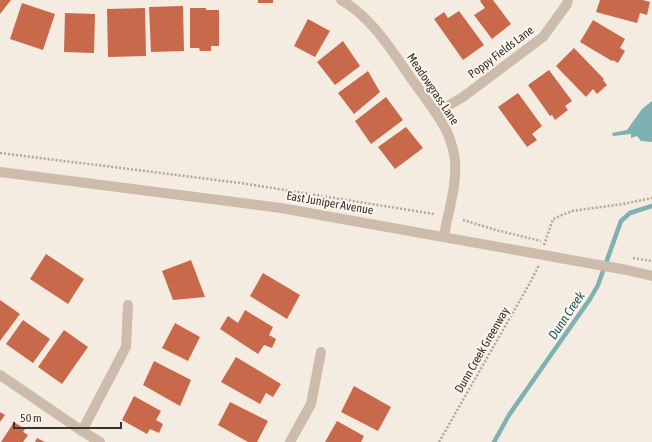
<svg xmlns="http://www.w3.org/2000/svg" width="652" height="442" font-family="'Asap Condensed',sans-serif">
	<rect width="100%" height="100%" fill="#f4ebe1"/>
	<!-- water -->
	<path fill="#7fb0b2" d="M652 101V142L641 141 637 136 631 138V134L613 136 612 133 627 130 642 109Z"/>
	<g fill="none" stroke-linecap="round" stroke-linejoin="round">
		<!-- stream -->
		<path stroke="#7fb0b2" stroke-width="4.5" d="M494 442 509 415 590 299 598 285 621 221 630 213 652 206"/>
	</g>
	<!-- building -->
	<g fill="#c8694b">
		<path d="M0 0H11L0 14Z"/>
		<rect x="258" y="0" width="15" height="3"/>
		<path d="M481 0H493L511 24 492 39 474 15 485 8 480 1Z"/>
		<path d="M600 0H643L650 2 647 15 640 13 637 23 596 12Z"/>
		<path d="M22 3 55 14 43 50 10 39Z"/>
		<path d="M183 6 184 51 151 52 149 7Z"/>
		<path d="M145 8 146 56 108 57 107 9Z"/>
		<path d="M190 8H206V10H219V46H211V51H200L199 48H190Z"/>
		<path d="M459 11 484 45 463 60 434 19 444 12 448 18Z"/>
		<path d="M65 13 95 14 94 53 64 52Z"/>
		<path d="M308 19 330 31 315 57 294 46Z"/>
		<path d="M593 20 625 39 620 48 625 51 618 63 613 60 612 61 580 42Z"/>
		<path d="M343 41 360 66 335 85 317 62Z"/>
		<path d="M574 48 604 79 603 80 607 85 597 94 593 89 586 97 556 66Z"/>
		<path d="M549 70 572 101 565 106 568 110 555 120 552 115 550 116 528 85Z"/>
		<path d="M368 71 380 92 354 114 338 93Z"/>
		<path d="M518 93 542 126 532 134 537 140 527 147 498 107Z"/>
		<path d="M386 97 403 120 371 144 355 121Z"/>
		<path d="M406 127 423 148 395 169 378 147Z"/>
		<path d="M46 254 84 279 68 304 30 279Z"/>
		<path d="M191 260 205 297 173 300 162 271Z"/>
		<path d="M263 273 300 295 287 319 250 296Z"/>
		<path d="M0 300 20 314 0 341Z"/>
		<path d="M245 310 273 327 269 335 276 339 272 348 264 345 258 354 220 329 228 316 238 323Z"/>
		<path d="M23 320 50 339 33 363 6 344Z"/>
		<path d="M175 323 200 337 188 361 162 348Z"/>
		<path d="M64 330 88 347 62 384 38 367Z"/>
		<path d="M236 357 281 384 273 397 266 393 260 404 221 382Z"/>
		<path d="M154 361 191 380 180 406 143 385Z"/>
		<path d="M354 386 391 407 378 431 341 412Z"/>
		<path d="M134 396 161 411 156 420 163 424 159 433 150 429 147 434 122 420Z"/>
		<path d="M230 402 268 421 257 442H248L218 425Z"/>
		<path d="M0 412 5 415 0 422Z"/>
		<path d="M337 421 364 436 361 442H325Z"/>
		<path d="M14 422 25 429 23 432 28 435 23 442H1Z"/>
		<path d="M37 438 45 442H35Z"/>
	</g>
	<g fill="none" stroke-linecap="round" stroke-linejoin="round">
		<!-- path -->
		<g stroke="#b9a596" stroke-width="2.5" stroke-dasharray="2 2" stroke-linecap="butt">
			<path d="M0 153 241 183 434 214"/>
			<path d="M463 220 496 230 541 241"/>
			<path d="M544 245 553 219 572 211 623 204 652 198"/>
			<path d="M633 258 652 261"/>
			<path d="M439 442 531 281 539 265"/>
		</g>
		<!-- minor -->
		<g stroke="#cdbbac" stroke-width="10">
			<path d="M341 0C373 18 393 53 413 81 425 98 438 114 447 132 451 141 454 152 455 161 457 187 448 211 444 236"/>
			<path d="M436 113 463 97 543 37 567 4 568 0"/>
			<path d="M0 172 281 208 627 270 652 276"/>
			<path d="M0 375 82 431 100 442"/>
			<path d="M82 431 126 347 128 305"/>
			<path d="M290 442 311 404 321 352"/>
		</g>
	</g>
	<g text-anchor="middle" stroke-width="4" stroke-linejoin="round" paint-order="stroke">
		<!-- street labels -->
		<g font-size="12" fill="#3b302b" stroke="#fbf5ee">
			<text transform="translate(501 52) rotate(-37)" y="4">Poppy Fields Lane</text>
			<text transform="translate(433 89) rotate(56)" y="4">Meadowgrass Lane</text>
			<text transform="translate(330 203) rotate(10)" y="4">East Juniper Avenue</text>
			<text transform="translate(482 350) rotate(-60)" y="4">Dunn Creek Greenway</text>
		</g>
		<!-- water labels -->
		<g font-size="13" font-style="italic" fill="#1f5a5e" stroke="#fbf5ee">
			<text transform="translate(566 315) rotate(-56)" y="5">Dunn Creek</text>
		</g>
	</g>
	<!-- scale -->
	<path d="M14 422v6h107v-6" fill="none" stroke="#3b302b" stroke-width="2"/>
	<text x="20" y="422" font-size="12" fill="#3b302b" stroke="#fbf5ee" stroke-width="3" paint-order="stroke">50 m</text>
</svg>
